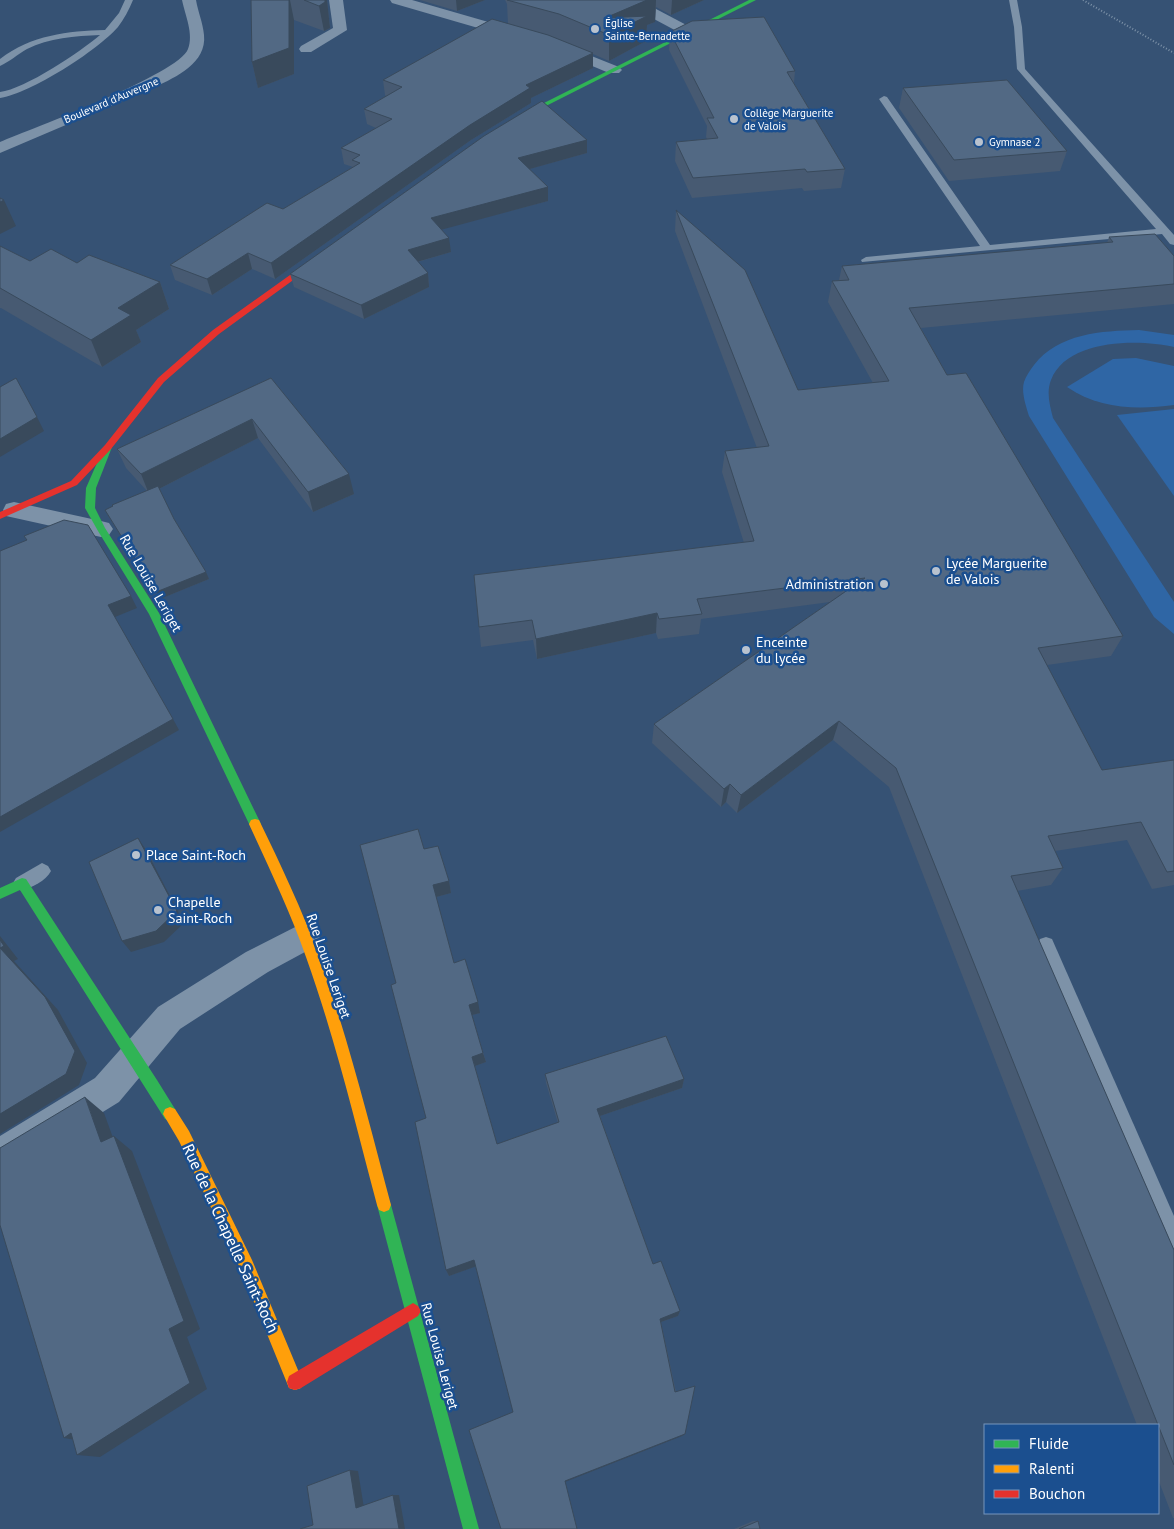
<svg xmlns="http://www.w3.org/2000/svg" width="1174" height="1529" font-family="'PT Sans',sans-serif">
	<rect width="100%" height="100%" fill="#365274"/>
	<!-- green -->
	<g fill="#2f66a5">
		<path d="M1139 330 1174 335V347C1138 339 1067 339 1051 380 1046 393 1050 406 1053 418L1174 602V634L1154 617 1029 416C1026 406 1021 392 1024 382 1026 376 1030 370 1034 365 1059 333 1101 331 1139 330Z"/>
		<path d="M1136 358 1174 366V405C1137 410 1099 409 1067 387L1113 359Z"/>
		<path d="M1174 409V496L1117 415Z"/>
	</g>
	<g fill="none" stroke-linecap="round" stroke-linejoin="round">
		<!-- path -->
		<path stroke="#7d92a8" stroke-width="2" stroke-dasharray="1 2" stroke-linecap="butt" d="M1083 0 1174 53"/>
		<!-- lane -->
		<g fill="#7d92a8" fill-rule="evenodd">
			<path d="M125 0H133C129 10 124 19 118 27 97 51 31 93 0 98V92C25 89 80 52 100 35 75 36 49 38 27 49 18 54 9 62 0 66V59C31 35 68 31 105 30L119 13Z"/>
			<path d="M1009 0H1017L1022 27 1025 69 1174 235V245L1170 244 1162 234 862 262 861 260 866 257 980 246 879 99 884 96 887 97 990 245 1156 229 1017 69 1014 27Z"/>
			<path d="M42 863 48 866 51 871C46 881 32 887 22 891L16 888 13 883 16 878Z"/>
			<path d="M1046 937 1052 939 1174 1216V1252L1166 1249 1037 945 1040 939Z"/>
		</g>
		<!-- street -->
		<g fill="#7d92a8" fill-rule="evenodd">
			<path d="M182 0H196C198 12 203 23 204 35 207 63 176 77 155 87L0 153V142C31 129 179 74 188 49 194 34 185 15 182 0Z"/>
			<path d="M329 0H343L347 30 311 52H301L299 49 301 46 333 28Z"/>
			<path d="M390 0H412L523 32 525 35 523 38H513L392 3Z"/>
			<path d="M622 0H639L694 29 696 32 694 35H684L624 3Z"/>
			<path d="M559 43 619 67 622 70 619 73H609L554 50 552 47 554 44Z"/>
			<path d="M14 502 101 521 109 523 113 529 109 535 101 537 6 516 3 510 6 504Z"/>
			<path d="M305 922 316 926 320 936 316 946 268 972 180 1029 119 1102 12 1168 0 1173V1136L95 1078 158 1007 246 952Z"/>
		</g>
		<!-- fast -->
		<g fill="#30b455" fill-rule="evenodd">
			<path d="M749 0H756L540 109 516 123 511 122 536 107Z"/>
			<path d="M108 444 112 447 96 488 95 508 105 528 159 613 261 824 259 828 255 829 251 828 149 614 98 531 85 508 86 488 104 447Z"/>
			<path d="M22 878 26 879 157 1080 175 1109 177 1114 175 1119 170 1121 165 1119 20 890 0 899V888Z"/>
			<path d="M384 1198 389 1200 391 1205 479 1529H463L377 1205 379 1200Z"/>
		</g>
		<!-- slow -->
		<g fill="#ff9f0a" fill-rule="evenodd">
			<path d="M255 819 259 820C281 865 302 910 319 956 348 1038 369 1122 391 1205L389 1210 384 1212 379 1210 377 1205C355 1122 335 1038 306 957 290 911 269 868 249 824L251 820Z"/>
			<path d="M170 1107 175 1109 189 1131 252 1260 303 1382 301 1388 295 1390 289 1388 241 1270 179 1141 163 1114 165 1109Z"/>
		</g>
		<!-- jam -->
		<g fill="#e5322d" fill-rule="evenodd">
			<path d="M318 255 325 257 219 334 164 382 111 449 77 485 0 519V512L71 481 105 445 158 378 213 330Z"/>
			<path d="M413 1303 418 1306 421 1311 418 1316 301 1388 295 1390 289 1388 287 1382 289 1376Z"/>
		</g>
	</g>
	<!-- wall -->
	<g fill="#475a72">
		<path d="M251 0H327L330 28 324 31 294 20V74L258 88 252 62Z"/>
		<path d="M420 0H485L457 11Z"/>
		<path d="M505 0H704L671 15 656 7 655 22 647 25 646 41 609 61 593 54V68L531 98V103L471 140 275 279 252 269 212 295 175 280 170 265 283 209 353 167 344 164 341 148 376 128 367 124 364 109 386 96 385 95 383 80 508 24 507 4Z"/>
		<path d="M670 32 795 71 794 83 845 169 841 188 804 191 802 188 692 198 675 161 676 142 707 139 706 137 707 126 669 50Z"/>
		<path d="M903 88 1067 151 1060 171 949 181 899 108Z"/>
		<path d="M484 136 587 153 529 169 548 187V201L441 229 451 252 418 262 428 273 429 287 364 319 294 287 290 274Z"/>
		<path d="M676 210 798 390 873 383 828 302 832 281 839 280 842 266 1107 243 1109 237 1174 256V304L921 328 947 375 1123 636 1111 656 1047 665 1102 770 1174 760V885L1152 889 1127 840 1055 851 1063 868 1051 885 1017 891 1174 1250V1518H1173L1158 1479V1425H1137L889 787 833 740 737 813 726 802 721 807 652 743 654 724 830 602 701 619 699 634 658 639 656 633 537 659 533 640 481 647 479 627 744 543 722 472 725 451 757 448 675 231Z"/>
		<path d="M0 246 30 261 77 263 160 282 169 309 136 330 141 342 102 367 1 308H0Z"/>
		<path d="M271 378 354 494 313 512 258 438 159 489 174 519 209 579 160 599 109 517 105 510 147 491 126 468 117 449Z"/>
		<path d="M424 849 449 881 451 893 436 897 454 963 480 1013 472 1015 486 1062 475 1066 497 1144 558 1123 546 1083 545 1074 684 1079 682 1088 600 1116 653 1264 680 1311 678 1316 661 1322 685 1434 682 1436 513 1412 476 1266 449 1276 446 1270 426 1118 396 983Z"/>
		<path d="M753 1521H758L760 1529H734Z"/>
	</g>
	<!-- shaded-wall -->
	<g fill="#394a5c">
		<path d="M289 0H290L294 20V74L258 88 252 62Z"/>
		<path d="M325 0H327L330 28 324 31 319 6Z"/>
		<path d="M456 0H485L457 11Z"/>
		<path d="M647 0H656L655 22 647 25 646 41 609 61V35L605 18Z"/>
		<path d="M672 0H704L671 15Z"/>
		<path d="M593 53V68L531 98V103L471 140 275 279 271 263 526 85Z"/>
		<path d="M587 140V153L519 172 518 158Z"/>
		<path d="M548 187V201L433 232 431 218Z"/>
		<path d="M4 200 16 226 0 234V202Z"/>
		<path d="M449 238 451 252 410 264 408 250Z"/>
		<path d="M248 253 252 269 212 295 207 279Z"/>
		<path d="M428 273 429 287 364 319 361 305Z"/>
		<path d="M160 282 169 309 136 330 141 342 102 367 91 340 118 308Z"/>
		<path d="M37 417 44 431 0 457V439Z"/>
		<path d="M252 419 258 438 149 494 141 474Z"/>
		<path d="M349 474 354 494 313 512 308 492Z"/>
		<path d="M206 572 209 579 160 599 156 592Z"/>
		<path d="M131 596 137 608 115 617 108 605Z"/>
		<path d="M657 613 656 633 537 659 536 639Z"/>
		<path d="M173 719 179 730 0 832V817Z"/>
		<path d="M839 721 833 740 737 813 741 795Z"/>
		<path d="M730 784 726 802 721 807 724 789Z"/>
		<path d="M138 838 146 850 184 923 164 942 131 952 122 941Z"/>
		<path d="M449 881 451 893 436 897 433 885Z"/>
		<path d="M0 936 18 959 14 961 58 1010 87 1063 79 1085 0 1134Z"/>
		<path d="M478 1002 480 1013 472 1015 469 1005Z"/>
		<path d="M483 1053 486 1062 475 1066 472 1057Z"/>
		<path d="M684 1079 682 1088 597 1117V1109Z"/>
		<path d="M85 1097 104 1113 120 1157 101 1142Z"/>
		<path d="M114 1136 132 1151 200 1329 187 1337 207 1389 100 1457 77 1455 169 1329Z"/>
		<path d="M474 1260 477 1266 449 1276 446 1270Z"/>
		<path d="M680 1311 678 1316 658 1323 660 1319Z"/>
		<path d="M71 1433 87 1442 64 1438Z"/>
		<path d="M685 1434 682 1436 565 1482V1481Z"/>
		<path d="M350 1470 358 1471 364 1508H356Z"/>
		<path d="M393 1495H399L405 1529H399Z"/>
	</g>
	<!-- building -->
	<g fill="#526984" stroke="#394a5c">
		<path d="M251 0H289V48L252 62Z"/>
		<path d="M304 0H325V2L319 6Z"/>
		<path d="M507 0H647L605 18 647 16 609 35 559 14Z"/>
		<path d="M764 17 795 71 787 72 845 169 807 172 805 169 693 178 676 142 718 138 707 118H714L670 32 692 21Z"/>
		<path d="M492 19 548 35 593 53 526 85 530 88 470 125 271 263 248 253 207 279 170 265 267 203 283 209 360 163 352 160 360 155 341 148 392 119 364 109 402 87 383 80Z"/>
		<path d="M1007 80 1067 151 954 160 903 88Z"/>
		<path d="M542 101 587 140 518 158 548 187 431 218 449 238 408 250 428 273 361 305 290 274 484 136Z"/>
		<path d="M0 198 4 200 0 202Z"/>
		<path d="M676 210 745 270 798 390 889 381 832 281 849 280 842 266 1113 242 1109 237 1155 234 1174 256V284L909 308 947 375 966 373 1123 636 1038 648 1102 770 1174 760V871L1167 872 1141 822 1048 836 1063 868 1011 876 1174 1250V1465L896 768 839 721 741 795 730 784 724 789 654 724 865 578 697 599 702 614 659 619 657 613 536 639 532 620 479 627 474 575 754 541 725 451 769 446Z"/>
		<path d="M0 246 30 261 51 249 77 263 89 255 160 282 118 308 131 315 91 340 0 288Z"/>
		<path d="M16 378 37 417 0 439V387Z"/>
		<path d="M271 378 349 474 308 492 252 419 141 474 117 449Z"/>
		<path d="M158 486 174 519 206 572 156 592 105 510 113 506 112 505Z"/>
		<path d="M64 520 88 525 131 596 108 605 173 719 0 817V551L27 540 24 536Z"/>
		<path d="M418 829 424 849 438 846 449 881 433 885 454 963 465 959 478 1002 469 1005 483 1053 472 1057 497 1144 559 1122 545 1074 666 1036 684 1079 597 1109 653 1264 661 1261 680 1311 660 1319 675 1392 695 1386 685 1434 565 1481 577 1529H501L469 1430 513 1412 474 1260 446 1270 415 1122 426 1118 391 985 396 983 360 845Z"/>
		<path d="M138 838 177 911 156 931 122 941 89 862Z"/>
		<path d="M0 940 4 946 0 948 45 997 75 1051 66 1074 0 1114Z"/>
		<path d="M85 1097 101 1142 114 1136 184 1321 169 1329 190 1383 77 1455 71 1433 64 1438 0 1225V1148Z"/>
		<path d="M350 1470 356 1508 393 1495 399 1529H300L313 1525 307 1486Z"/>
		<path d="M758 1521 760 1529H739Z"/>
	</g>
	<!-- markers -->
	<g fill="#b9c2ce" stroke="#1b4f8f" stroke-width="2">
		<circle cx="595" cy="29" r="5"/>
		<circle cx="734" cy="119" r="5"/>
		<circle cx="979" cy="142" r="5"/>
		<circle cx="936" cy="571" r="5"/>
		<circle cx="884" cy="584" r="5"/>
		<circle cx="746" cy="650" r="5"/>
		<circle cx="136" cy="855" r="5"/>
		<circle cx="158" cy="910" r="5"/>
	</g>
	<g text-anchor="middle" stroke-width="5" stroke-linejoin="round" paint-order="stroke">
		<!-- far-poi labels -->
		<g font-size="11" fill="#fff" stroke="#1b4f8f" text-anchor="start">
			<text x="605" y="27">Église<tspan x="605" dy="13">Sainte-Bernadette</tspan></text>
			<text x="744" y="117">Collège Marguerite<tspan x="744" dy="13">de Valois</tspan></text>
			<text x="989" y="146">Gymnase 2</text>
		</g>
		<!-- far-street labels -->
		<g font-size="11" fill="#fff" stroke="#1b4f8f">
			<text transform="translate(111 100) rotate(-23)" y="4">Boulevard d'Auvergne</text>
		</g>
		<!-- poi labels -->
		<g font-size="14" fill="#fff" stroke="#1b4f8f" text-anchor="start">
			<text x="946" y="568">Lycée Marguerite<tspan x="946" dy="16">de Valois</tspan></text>
			<text x="874" y="589" text-anchor="end">Administration</text>
			<text x="756" y="647">Enceinte<tspan x="756" dy="16">du lycée</tspan></text>
			<text x="146" y="860">Place Saint-Roch</text>
			<text x="168" y="907">Chapelle<tspan x="168" dy="16">Saint-Roch</tspan></text>
		</g>
		<!-- street labels -->
		<g font-size="14" fill="#fff" stroke="#1b4f8f">
			<text transform="translate(151 583) rotate(60)" y="5">Rue Louise Leriget</text>
			<text transform="translate(329 966) rotate(71)" y="5">Rue Louise Leriget</text>
			<text transform="translate(440 1356) rotate(75)" y="5">Rue Louise Leriget</text>
		</g>
		<!-- near-street labels -->
		<g font-size="16" fill="#fff" stroke="#1b4f8f">
			<text transform="translate(231 1238) rotate(65)" y="6">Rue de la Chapelle Saint-Roch</text>
		</g>
	</g>
	<!-- legend -->
	<rect x="984" y="1424" width="175" height="90" fill="#1b4f8f" stroke="#7695bc"/>
	<rect x="994" y="1440" width="25" height="8" fill="#30b455" stroke="#7695bc"/>
	<text x="1029" y="1449" font-size="15" fill="#ffffff">Fluide</text>
	<rect x="994" y="1465" width="25" height="8" fill="#ff9f0a" stroke="#7695bc"/>
	<text x="1029" y="1474" font-size="15" fill="#ffffff">Ralenti</text>
	<rect x="994" y="1490" width="25" height="8" fill="#e5322d" stroke="#7695bc"/>
	<text x="1029" y="1499" font-size="15" fill="#ffffff">Bouchon</text>
</svg>
